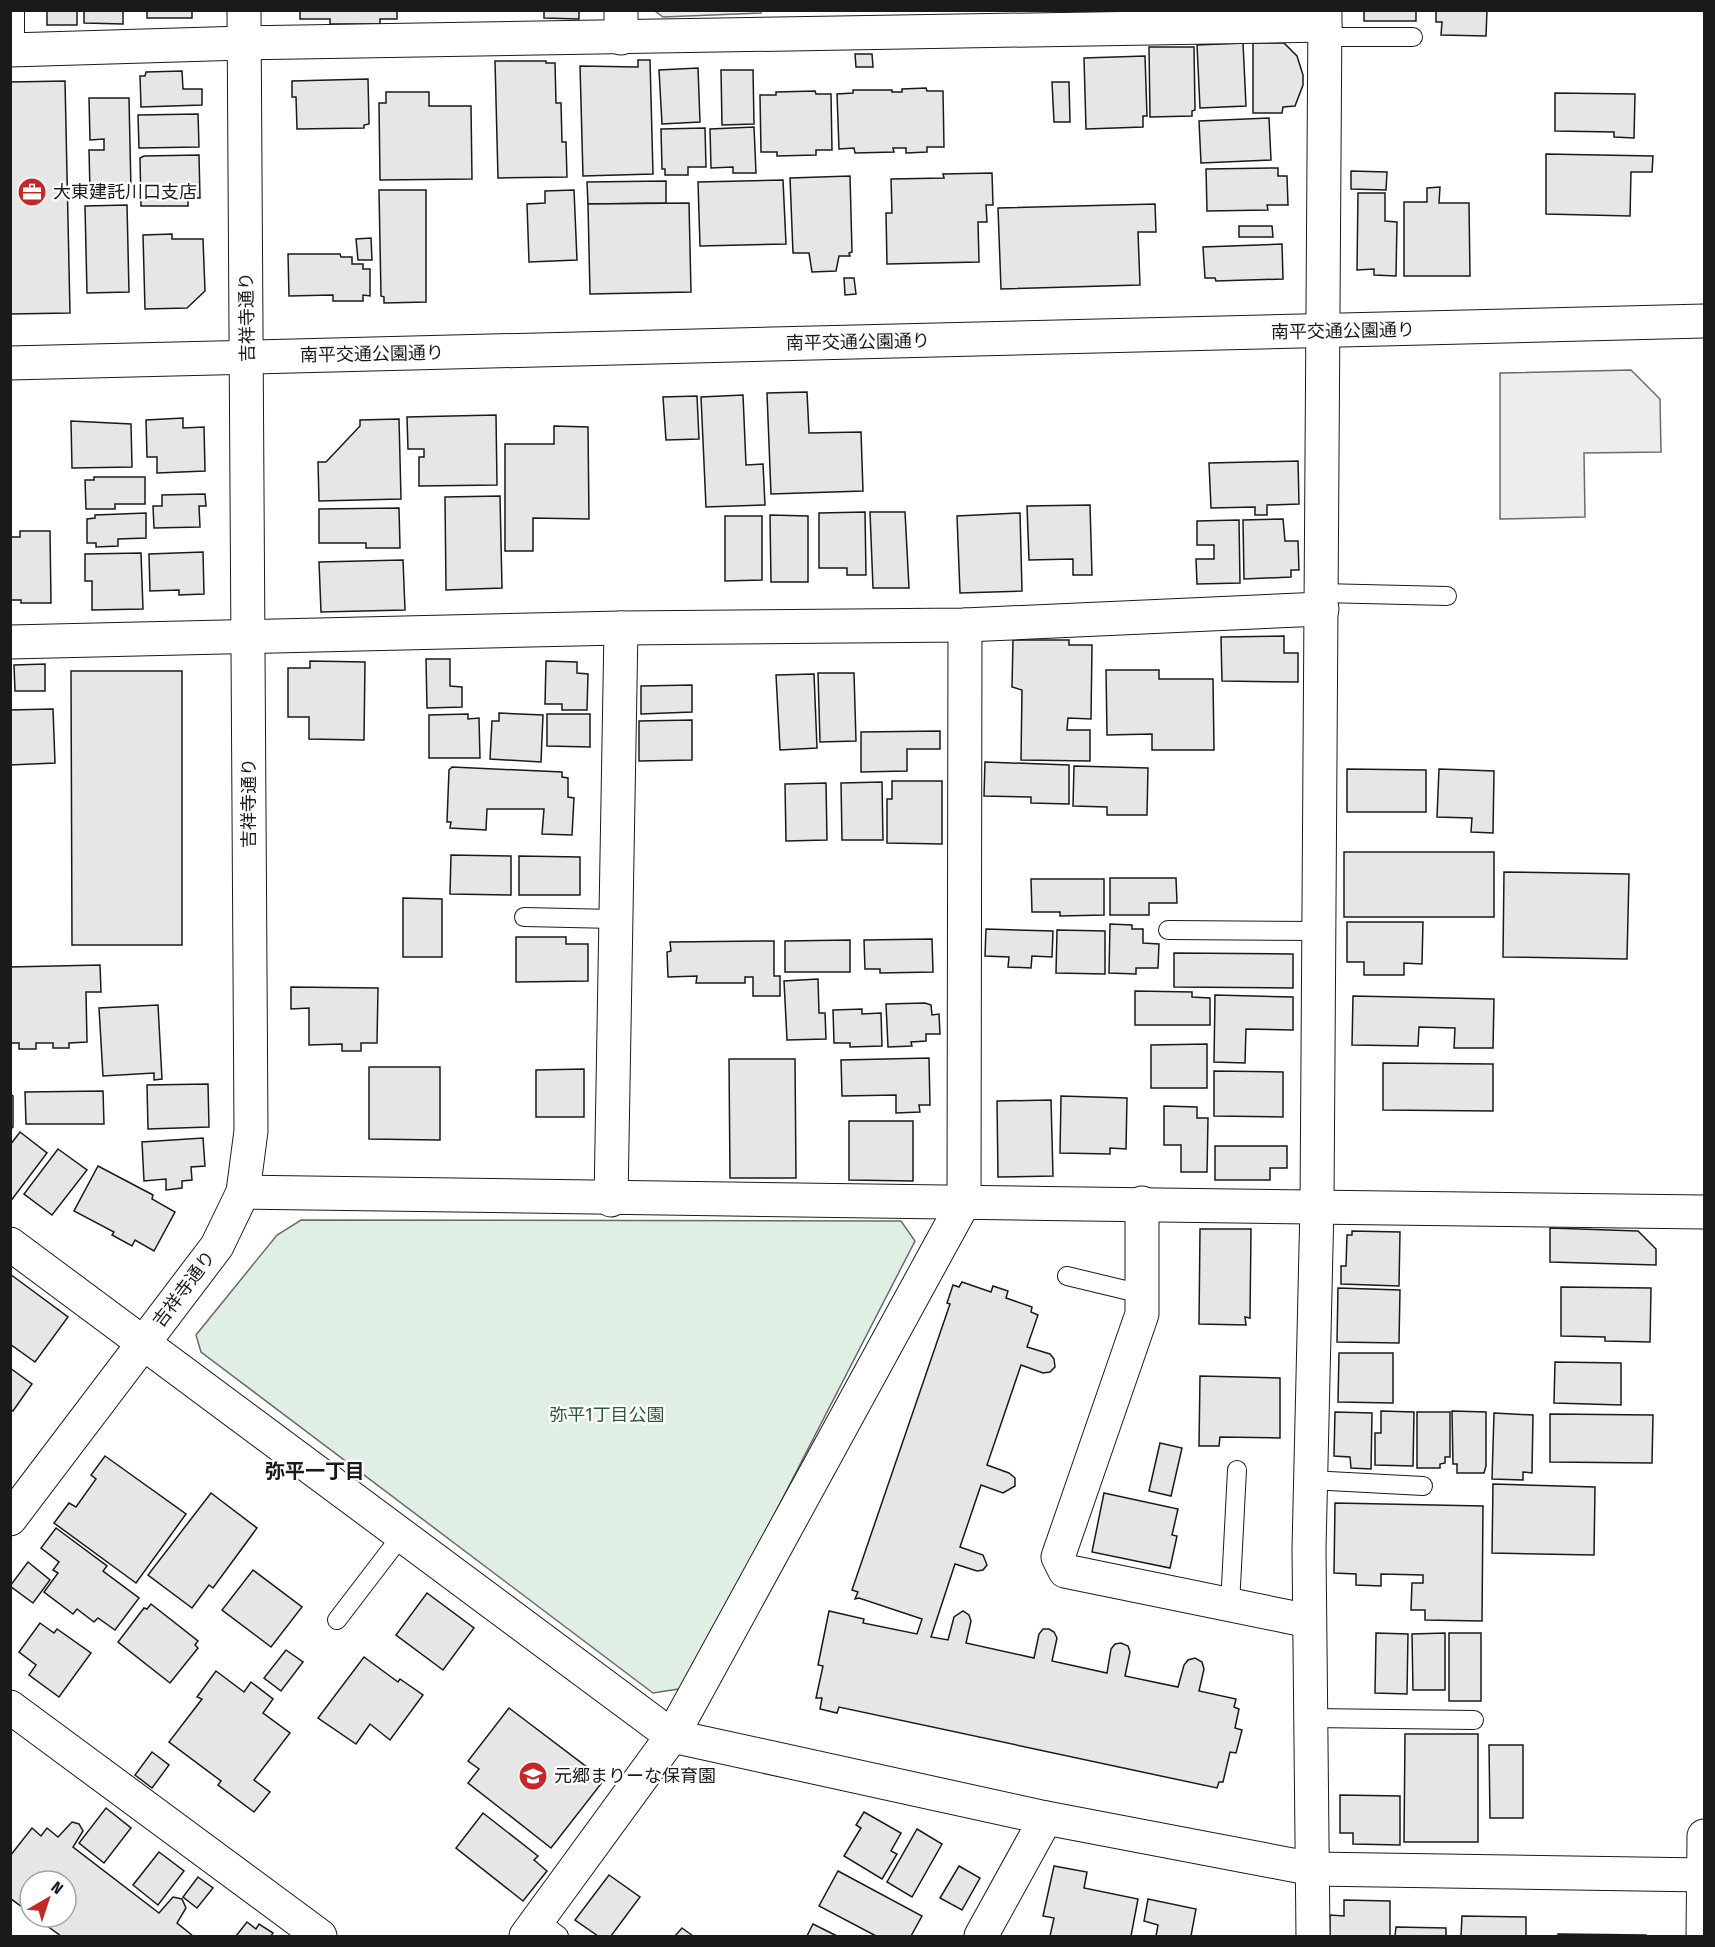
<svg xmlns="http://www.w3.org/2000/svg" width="1715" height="1947" font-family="'Fira Sans Condensed','Noto Sans JP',sans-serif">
	<rect width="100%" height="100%" fill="#fff"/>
	<!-- green -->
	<path fill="#e0efe3" stroke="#6a6a6a" stroke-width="1.5" d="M301 1220 901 1221 915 1241 685 1688 653 1693 201 1352 196 1335 277 1235Z"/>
	<!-- parking -->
	<g fill="#ededed" stroke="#6a6a6a" stroke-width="1.5">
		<path d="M761 11V13L663 17 655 11Z"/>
		<path d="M1631 370 1660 399 1661 452 1584 453 1585 517 1500 519V373Z"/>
	</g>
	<!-- building -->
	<g fill="#e6e6e6" stroke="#1a1a1a" stroke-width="1.5">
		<rect x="47" y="10" width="30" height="15"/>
		<path d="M84 10H123V24L84 23Z"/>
		<rect x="147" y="10" width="45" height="8"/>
		<path d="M300 10H397V19H380V24H330V19H300Z"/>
		<path d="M544 10H579V19L544 18Z"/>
		<rect x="1364" y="10" width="52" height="11"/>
		<path d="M1436 10H1487L1486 36 1441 35 1442 22H1436Z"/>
		<path d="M1243 43 1246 106 1200 108 1197 45Z"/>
		<path d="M1253 43H1284L1297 56 1303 75V85L1295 106 1283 107 1282 113H1253Z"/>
		<path d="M1149 47H1194L1195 110 1192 111V116L1150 117Z"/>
		<path d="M855 54H872L873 67H856Z"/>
		<path d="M1145 56 1147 116H1143V127L1086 129 1084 58Z"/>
		<path d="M638 60H650L653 174 583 176 580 66 638 67Z"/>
		<path d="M495 61H546V63H555L556 103H561L562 142H566L567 177 498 178Z"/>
		<path d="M698 68 700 122 662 124 659 70Z"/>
		<path d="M721 70H753L754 124 722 125Z"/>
		<path d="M182 71 183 89H202V105L141 107 140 76H145L146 72Z"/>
		<path d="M368 79 369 124 364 125V128L297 129 296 97H292V81Z"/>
		<path d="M65 81 70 313 10 314V82Z"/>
		<path d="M1052 82H1069L1070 122H1054Z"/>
		<path d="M926 88 927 91H943L944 147H927V152L906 153V148H893L894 152 855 153 854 148 839 149 837 94 853 93V90H892V92H902V89Z"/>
		<path d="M815 91 816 94H831L832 150H816V155L777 156V152H761L760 95H776V92Z"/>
		<path d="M386 92H429V106H471L472 179 380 180 379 103H386Z"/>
		<path d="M1555 93 1635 94 1634 138 1614 137V132L1555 131Z"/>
		<path d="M89 98H129L131 191H90L89 150H104V139L90 140Z"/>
		<path d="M198 114 199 147 139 148 138 115Z"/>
		<path d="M1269 118 1271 160 1201 163 1199 121Z"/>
		<path d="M754 127 756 173H733V167L711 168 710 129Z"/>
		<path d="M705 128 706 167H688V175H665V169H662L661 129Z"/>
		<path d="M1546 154 1653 156 1652 172H1631L1630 216 1546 214Z"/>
		<path d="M199 155 200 198H188V206H141L140 158 144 156Z"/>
		<path d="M1278 168V176H1287L1288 205H1267L1268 210 1207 211 1206 169Z"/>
		<path d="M1351 171 1387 172 1386 190 1351 189Z"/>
		<path d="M992 173 993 205H986L987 222H978L979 262 887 264 886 213H892L891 179 944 178 943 174Z"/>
		<path d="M850 176 852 252 849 253 850 256H839L836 271 812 272 809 253H793L790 178Z"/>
		<path d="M783 180 786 244 700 246 698 182Z"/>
		<path d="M666 181V203L588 204 587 182Z"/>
		<path d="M1440 187 1439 203H1469L1470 276H1404V202H1427V188Z"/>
		<path d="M379 190H426V302L384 303V297L381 296Z"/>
		<path d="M574 190 577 260 529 262 527 204 545 203V191Z"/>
		<path d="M1358 193H1385V221L1397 222 1396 276 1374 275V269L1357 270Z"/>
		<path d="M689 203 691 292 590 294 588 204Z"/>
		<path d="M1155 204 1156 232H1138L1140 285 1001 289 998 208Z"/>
		<path d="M127 205 129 292 87 293 85 206Z"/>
		<path d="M1239 226H1272L1273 237H1239Z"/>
		<path d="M172 234V239H203L205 291 187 308 145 309 143 235Z"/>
		<path d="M371 238 372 260H358L356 239Z"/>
		<path d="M1282 244 1283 279 1216 281 1215 278H1205L1203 247Z"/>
		<path d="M288 254H340L341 257H352V264H363V269H370V296L363 295V301H333V295L289 296Z"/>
		<path d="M844 278H854L856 294 845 295Z"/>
		<path d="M807 392 809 433 861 432 863 491 771 494 767 393Z"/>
		<path d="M743 395 746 465 763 464 765 505 706 507 701 397Z"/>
		<path d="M697 396 699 439 666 440 663 397Z"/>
		<path d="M496 415 497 485 419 486V457H424V449H408L407 417Z"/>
		<path d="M183 418V428L204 427 205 471 157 473V457H147L146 420Z"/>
		<path d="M399 419 401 499 319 501 318 462H326L360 426V420Z"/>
		<path d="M71 421 131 424 132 467 72 468Z"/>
		<path d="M554 426 588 427 589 519 533 518V551H505V444H554Z"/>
		<path d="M1298 461 1299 504 1267 505V515H1255V507L1211 508 1209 463Z"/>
		<path d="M94 477H145V504H115V509H86L85 480H94Z"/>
		<path d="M205 494 206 506H199L200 527 154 528 153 506H162V495Z"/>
		<path d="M500 496 502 588 446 590 445 497Z"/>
		<path d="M1090 505 1092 575H1073V559L1029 560 1027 506Z"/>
		<path d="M399 508 400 548H366V543H319V509Z"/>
		<path d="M865 512 866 575H847V568H819V513Z"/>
		<path d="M870 512H905L909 588H873Z"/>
		<path d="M146 513V538L118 539V546L96 547V543H87V519L95 518V515Z"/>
		<path d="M1020 513 1022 591 960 593 957 516Z"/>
		<path d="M770 515 808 516V582H771Z"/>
		<path d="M725 516H762V580L725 581Z"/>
		<path d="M1283 519 1285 541H1298L1299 570H1291V577L1244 579 1243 520Z"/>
		<path d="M1239 520 1240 583 1197 584 1196 559H1214V545H1197V521Z"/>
		<path d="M20 531H50L51 603H21V600H10V537H20Z"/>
		<path d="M203 552 204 594 179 595V590L150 591 149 554Z"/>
		<path d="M141 553 143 609 92 610V581H85V554Z"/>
		<path d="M403 560 405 610 321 612 319 562Z"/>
		<path d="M1284 636V653H1298V682L1222 681 1221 637Z"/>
		<path d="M1013 640H1069V645H1092L1091 719 1068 718 1067 730H1090V761L1021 760 1022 690 1012 687Z"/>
		<path d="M426 659H450V686L462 687V707L427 708Z"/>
		<path d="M310 661 365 662 364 740 309 739V717H288V668H310Z"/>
		<path d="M546 661 577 662V673L588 674 587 710H562V704H545Z"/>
		<path d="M45 664V691H15L14 665Z"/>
		<path d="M1106 670H1159V679H1213L1214 750H1152V734L1107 735Z"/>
		<path d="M71 671H182V945H72Z"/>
		<path d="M818 673H854L856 741 820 742Z"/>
		<path d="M814 674 817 748 780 750 776 675Z"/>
		<path d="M692 685V712L641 714V686Z"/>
		<path d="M53 709 55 763 10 765V710Z"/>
		<path d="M499 713 543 715 541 762 490 759 492 721H499Z"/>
		<path d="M468 714V719L479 718 480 758H429V715Z"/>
		<path d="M547 714H590V747L547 746Z"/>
		<path d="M692 720V760L639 761V721Z"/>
		<path d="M940 731V749H907V771L861 772V732Z"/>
		<path d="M985 762 1069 765V804L1031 803V797L984 796Z"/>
		<path d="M1074 766 1148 768 1147 815H1107V807L1073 806Z"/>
		<path d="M452 767 562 772V777L568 778V797L574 798 572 835 542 834 544 809H487L486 830 450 828 451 822H447L449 770Z"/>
		<path d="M1347 769 1426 770V812H1347Z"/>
		<path d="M1439 769 1494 771 1493 833 1471 832 1472 818 1437 817Z"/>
		<path d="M892 781H942V844L887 843V799H892Z"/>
		<path d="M882 782 883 840H842L841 783Z"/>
		<path d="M826 783 827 840 786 841 785 784Z"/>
		<rect x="1344" y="852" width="150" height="65"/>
		<path d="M451 855 511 856V895L450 894Z"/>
		<path d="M519 856 580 857V895H519Z"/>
		<path d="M1504 872 1629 874 1627 959 1503 957Z"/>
		<path d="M1110 878H1176L1177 903H1149V915H1110Z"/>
		<path d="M1031 879H1104V915L1060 916V912H1032Z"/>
		<path d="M403 898 442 899V957H403Z"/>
		<path d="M1347 922H1423L1422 964 1404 963V975H1364V962H1347Z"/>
		<path d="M1110 924 1132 925V929H1143V943L1159 944 1158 968H1136V974L1109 973Z"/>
		<path d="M986 929 1053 931 1052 957 1032 956 1031 968 1008 967 1009 957 985 956Z"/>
		<path d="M1057 930 1105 931V974L1056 973Z"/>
		<path d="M516 937H566V944H588V981L516 982Z"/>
		<path d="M932 939 933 972 880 973V969H865L864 940Z"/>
		<path d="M850 940V972H785V941Z"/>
		<path d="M774 941V976H780V996H753V977H745V983H696L697 976 668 977 667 952 671 951 670 942Z"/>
		<path d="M1174 953 1293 954V988L1174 987Z"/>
		<path d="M100 965 101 992H86L87 1042 69 1043V1048H53V1043H36V1049H19V1043H10V967Z"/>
		<path d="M818 979 819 1013H825L826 1039 787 1040 784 981Z"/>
		<path d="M291 987 378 988 377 1043H361V1051H342V1044L309 1045V1008L291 1009Z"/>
		<path d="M1135 991 1192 992V997L1210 998V1025H1135Z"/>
		<path d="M1215 995 1293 997V1030L1246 1029 1245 1063 1214 1062Z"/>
		<path d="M1353 996 1494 999 1493 1048H1454L1455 1028 1419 1027 1418 1046 1352 1045Z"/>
		<path d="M925 1003 931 1005 932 1015 939 1014 940 1034H926V1041L911 1042 912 1046 888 1047 886 1004Z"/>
		<path d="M158 1005 162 1079 154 1080V1073L103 1076 99 1008Z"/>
		<path d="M862 1009V1014L881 1013 882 1046 850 1047V1043H834L833 1010Z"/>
		<path d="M1207 1044V1088H1151V1045Z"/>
		<path d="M929 1058 930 1105H919L920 1112 896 1113V1095L842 1096 841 1060Z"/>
		<path d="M729 1059H795L796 1178H730Z"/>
		<path d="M1383 1063 1493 1064V1111L1383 1110Z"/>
		<path d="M369 1067H440V1140L369 1139Z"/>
		<path d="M584 1069V1117H536V1070Z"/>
		<path d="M1214 1071 1283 1072V1117L1214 1116Z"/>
		<path d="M208 1084 209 1127 148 1129 147 1085Z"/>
		<path d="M103 1091 104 1124H26L25 1092Z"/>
		<path d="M10 1094 13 1096V1127L10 1130Z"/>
		<path d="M1061 1096 1127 1098 1126 1149 1110 1148V1154L1060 1153Z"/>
		<path d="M1051 1100 1053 1176 998 1177 997 1101Z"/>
		<path d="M1164 1106 1197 1107V1118H1208L1207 1172H1181V1145H1164Z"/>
		<path d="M849 1121H913V1181L849 1180Z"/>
		<path d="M20 1132 47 1153 10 1202V1145Z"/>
		<path d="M203 1138 205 1166 191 1167 192 1180 182 1181V1188L166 1190V1179L144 1181 142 1142Z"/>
		<path d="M1215 1146H1287V1168H1270V1180H1215Z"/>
		<path d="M58 1149 87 1170 52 1215 24 1194Z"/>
		<path d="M98 1166 153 1195 152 1199 175 1212 154 1251 135 1240 132 1246 112 1235 114 1232 74 1211Z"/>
		<path d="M1550 1228 1638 1231 1656 1249V1265L1550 1262Z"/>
		<path d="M1200 1229H1251L1250 1318 1245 1317 1246 1325 1199 1324Z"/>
		<path d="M1352 1231 1400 1232 1399 1286 1341 1284V1266H1346L1347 1235H1352Z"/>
		<path d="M10 1274 68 1317 35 1362 10 1344Z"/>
		<path d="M962 1282 991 1292 993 1286 1008 1291 1006 1298 1032 1307 1031 1312 1038 1315 1027 1347 1050 1354 1054 1359 1055 1367 1050 1372 1043 1373 1021 1365 987 1465 1009 1473 1015 1478V1486L1003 1493 981 1485 960 1547 983 1555 987 1565 983 1570 977 1571 955 1564 931 1637 948 1640 954 1617 963 1611 969 1615 971 1621 966 1643 1034 1658 1039 1634 1043 1629H1049L1054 1632 1057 1638 1052 1661 1107 1673 1111 1649 1115 1644 1121 1643 1128 1646 1130 1652 1125 1676 1178 1687 1184 1665 1188 1660 1195 1658 1202 1662 1204 1669 1199 1691 1236 1699 1234 1707 1239 1709 1235 1728 1242 1730 1236 1753 1230 1752 1223 1782H1219L1217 1788 839 1707 837 1713 820 1709 822 1698H816L823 1666 818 1665 829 1611 864 1619 863 1623 917 1634 922 1619 859 1598 855 1599 858 1592 852 1590 950 1304 947 1303 953 1285 959 1287Z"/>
		<path d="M1561 1287 1651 1288 1650 1342 1605 1341V1337L1561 1336Z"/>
		<path d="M1338 1288 1400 1290 1399 1343 1337 1342Z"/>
		<path d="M1339 1353H1393V1403L1338 1402Z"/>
		<path d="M1555 1362 1621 1363V1405L1554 1403Z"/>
		<path d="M10 1368 32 1384 13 1411 10 1409Z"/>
		<path d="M1200 1376 1280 1378V1438L1220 1437 1219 1446H1199Z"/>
		<path d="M1381 1411 1414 1412 1413 1466 1375 1465V1433H1381Z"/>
		<path d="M1452 1411 1486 1412V1466L1484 1473H1457V1464H1453Z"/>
		<path d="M1335 1412 1372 1413 1371 1469 1351 1468 1350 1457 1334 1456Z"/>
		<path d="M1417 1412H1450V1457H1445V1463L1440 1464V1468H1417Z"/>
		<path d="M1494 1413 1533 1415 1532 1473 1523 1472V1480L1492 1479Z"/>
		<path d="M1550 1414 1653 1415 1652 1463 1550 1462Z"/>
		<path d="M1160 1443 1182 1448 1171 1496 1149 1491Z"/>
		<path d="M105 1456 186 1514 136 1583 54 1523 69 1503 76 1507 96 1479 91 1475Z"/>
		<path d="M1493 1484 1595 1487 1594 1555 1492 1553Z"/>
		<path d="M211 1493 257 1528 213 1588 209 1585 192 1608 148 1575Z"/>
		<path d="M1104 1493 1178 1509 1172 1535 1177 1536 1170 1568 1092 1552Z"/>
		<path d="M1335 1503 1483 1506 1482 1621 1425 1620V1610H1411L1412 1583H1423V1575L1381 1574V1586L1356 1585V1574L1334 1573Z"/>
		<path d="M56 1528 107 1566 103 1571 139 1598 115 1630 98 1618 94 1622 77 1609 73 1614 44 1592 58 1573 53 1570 59 1562 41 1548Z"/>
		<path d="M28 1562 50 1580 33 1603 10 1586Z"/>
		<path d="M253 1570 302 1607 271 1647 222 1610Z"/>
		<path d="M427 1593 474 1628 443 1670 396 1635Z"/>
		<path d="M151 1604 198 1641 195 1645 198 1648 170 1683 118 1642 144 1608 147 1609Z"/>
		<path d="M40 1623 54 1633 57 1629 91 1653 59 1697 29 1675 36 1665 19 1652Z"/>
		<path d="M1376 1633 1408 1634 1407 1694 1375 1693Z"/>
		<path d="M1445 1633V1690H1413L1412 1634Z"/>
		<rect x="1449" y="1633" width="32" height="68"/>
		<path d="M286 1650 303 1662 281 1691 264 1678Z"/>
		<path d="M364 1657 398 1682 400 1679 423 1695 390 1740 370 1724 356 1744 318 1718Z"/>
		<path d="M216 1671 244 1692 251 1682 273 1699 263 1713 290 1733 254 1780 270 1792 254 1812 218 1785 221 1781 169 1742 202 1699 197 1697Z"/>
		<path d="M509 1708 604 1780 551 1848 468 1783 479 1769 468 1761Z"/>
		<path d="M1405 1734H1478V1842H1404Z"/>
		<path d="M1489 1745H1523V1818H1490Z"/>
		<path d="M152 1752 169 1765 152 1788 135 1775Z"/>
		<path d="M1340 1795 1400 1796V1845L1353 1844V1833H1340Z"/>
		<path d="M106 1808 131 1828 104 1863 79 1843Z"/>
		<path d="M864 1812 901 1833 891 1851 897 1854 882 1879 844 1856 861 1828 856 1825Z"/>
		<path d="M483 1813 538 1856 534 1860 547 1871 523 1901 456 1848Z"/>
		<path d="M72 1822 79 1824 83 1831 73 1847 159 1913 173 1897 182 1899 186 1908 177 1923 193 1936H61L35 1917H66V1881H30V1913L10 1898V1856L32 1828 41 1836 47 1828 58 1837Z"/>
		<path d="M917 1829 942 1844 912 1897 887 1882Z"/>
		<path d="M159 1852 184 1871 158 1905 133 1885Z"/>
		<path d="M959 1866 980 1878 962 1910 940 1898Z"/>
		<path d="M1054 1866 1087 1872 1084 1888 1138 1899 1131 1936H1050L1054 1918 1043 1916Z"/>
		<path d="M838 1871 922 1916 911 1936H876L819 1906Z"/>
		<path d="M609 1875 640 1897 611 1936H598L575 1920Z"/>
		<path d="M198 1877 213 1888 197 1908 183 1897Z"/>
		<path d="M1148 1899 1196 1909 1191 1936H1156L1158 1925 1144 1921Z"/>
		<path d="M1344 1900 1390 1901V1936H1330V1915L1344 1916Z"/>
		<path d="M1462 1916 1526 1917V1936H1456H1461Z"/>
		<path d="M247 1922 256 1929 259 1924 273 1933 271 1936H236Z"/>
		<path d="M813 1924 837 1936H807Z"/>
		<path d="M1396 1927 1446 1928V1936H1395Z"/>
		<path d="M682 1928 693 1936H675Z"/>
		<path d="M1558 1934 1646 1935V1936H1558Z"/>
	</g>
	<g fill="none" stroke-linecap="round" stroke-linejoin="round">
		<!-- service casing -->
		<g stroke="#1a1a1a" stroke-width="20">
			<g id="service">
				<path d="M15 10V50"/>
				<path d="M1325 37H1413"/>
				<path d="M1321 593 1447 596"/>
				<path d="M524 917 615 919"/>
				<path d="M1168 930 1319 931"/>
				<path d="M1067 1276 1142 1294"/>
				<path d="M1310 1480 1423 1486"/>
				<path d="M1230 1605 1237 1470"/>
				<path d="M337 1620 402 1535"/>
				<path d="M1311 1718 1474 1720"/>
				<path d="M538 1920 559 1936"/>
			</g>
		</g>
		<!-- minor casing -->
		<g stroke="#1a1a1a" stroke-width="35">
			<g id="minor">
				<path d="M621 38V10"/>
				<path d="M10 50 244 43 1325 25"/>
				<path d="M10 642 621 628 965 625 1322 609"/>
				<path d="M243 1192C730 1203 1217 1203 1704 1212"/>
				<path d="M611 1200 621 628"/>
				<path d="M1142 1203V1314L1058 1557 1065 1571 1309 1621"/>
				<path d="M10 1244 672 1736 1046 1818 1313 1869 1704 1875"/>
				<path d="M10 1707 320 1936"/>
				<path d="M526 1936 672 1736 964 1202 965 625"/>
				<path d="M981 1936 1046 1818"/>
				<path d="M1313 1936 1309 1549 1317 1205 1325 10"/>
			</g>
		</g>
		<!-- tertiary casing -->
		<g stroke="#1a1a1a" stroke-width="35">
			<g id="tertiary">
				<path d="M10 363 1704 321"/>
				<path d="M10 1519 217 1246 243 1192 251 1131 244 10"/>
				<path d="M1703 1936 1704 1836"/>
			</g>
		</g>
		<!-- service -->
		<use href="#service" stroke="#fff" stroke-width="18"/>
		<!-- minor -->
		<use href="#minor" stroke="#fff" stroke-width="33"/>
		<!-- tertiary -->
		<use href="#tertiary" stroke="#fff" stroke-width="33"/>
	</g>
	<!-- icons -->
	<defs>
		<g id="office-disc" transform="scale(1.5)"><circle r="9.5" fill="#c62828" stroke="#fff"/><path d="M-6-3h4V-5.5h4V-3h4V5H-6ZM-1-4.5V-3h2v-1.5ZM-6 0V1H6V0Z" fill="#fff"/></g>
		<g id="school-disc" transform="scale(1.5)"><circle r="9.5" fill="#c62828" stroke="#fff"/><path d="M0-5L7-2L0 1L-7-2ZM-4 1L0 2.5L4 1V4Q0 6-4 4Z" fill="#fff"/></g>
	</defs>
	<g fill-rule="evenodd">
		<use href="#office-disc" x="32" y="192"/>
		<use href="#school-disc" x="533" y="1776"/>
	</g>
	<g text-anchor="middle" stroke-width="4.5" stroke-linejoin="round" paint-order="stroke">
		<!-- poi labels -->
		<g font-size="18" fill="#1a1a1a" stroke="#fff" text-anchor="start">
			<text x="53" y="198">大東建託川口支店</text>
			<text x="554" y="1782">元郷まりーな保育園</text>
		</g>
		<!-- street labels -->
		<g font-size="18" fill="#1a1a1a" stroke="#fff">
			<text transform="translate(247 317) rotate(-91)" y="6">吉祥寺通り</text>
			<text transform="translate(1343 331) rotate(-1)" y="6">南平交通公園通り</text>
			<text transform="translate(858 342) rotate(-1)" y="6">南平交通公園通り</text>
			<text transform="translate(372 354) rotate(-1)" y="6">南平交通公園通り</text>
			<text transform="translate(249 803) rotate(-90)" y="6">吉祥寺通り</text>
			<text transform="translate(184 1289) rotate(-53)" y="6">吉祥寺通り</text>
		</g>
		<!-- park labels -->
		<g font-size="18" fill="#2b5a34" stroke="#fff">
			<text x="607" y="1421">弥平1丁目公園</text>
		</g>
		<!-- neighbourhood labels -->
		<g font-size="20" font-weight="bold" fill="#1a1a1a" stroke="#fff">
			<text x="315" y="1478">弥平一丁目</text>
		</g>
	</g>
	<!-- border -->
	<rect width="1715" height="1947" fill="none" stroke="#1a1a1a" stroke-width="24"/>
	<!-- north arrow -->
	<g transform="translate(48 1899) rotate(39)"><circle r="28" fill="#ffffff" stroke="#a3a3a3" stroke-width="1.5"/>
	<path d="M0-4.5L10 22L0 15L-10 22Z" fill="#c62828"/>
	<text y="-9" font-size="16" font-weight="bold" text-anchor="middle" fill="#1a1a1a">N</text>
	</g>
</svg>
